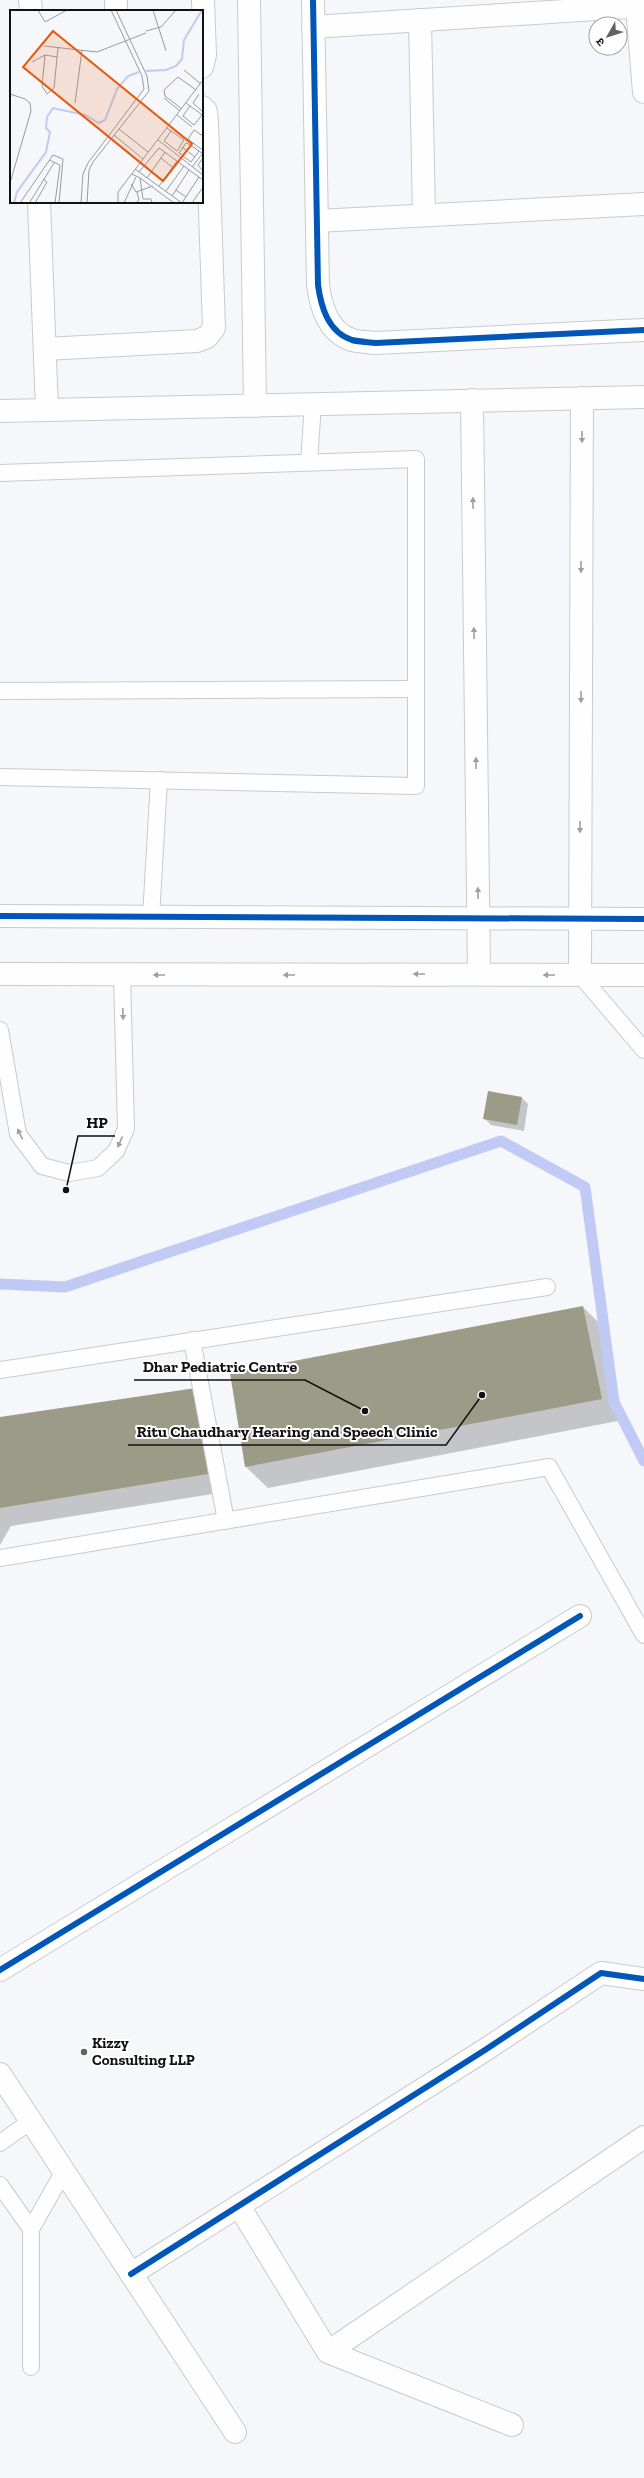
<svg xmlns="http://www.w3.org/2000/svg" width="644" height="2478" font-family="'Zilla Slab','Noto Sans Devanagari',serif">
	<rect width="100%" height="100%" fill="#f5f7fa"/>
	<!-- shadow -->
	<g fill="#0003">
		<path d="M522 1098 528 1104 524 1131 491 1125 485 1119Z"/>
		<path d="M583 1307 604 1328 623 1420 268 1488 246 1467Z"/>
		<path d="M195 1389 213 1407 225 1492 11 1526 0 1545V1418Z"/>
	</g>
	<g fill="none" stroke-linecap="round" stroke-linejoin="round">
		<!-- stream -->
		<path stroke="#c0caf5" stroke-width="11" d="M0 1284 65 1287 501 1141 585 1187 614 1402 644 1461"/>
	</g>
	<!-- building -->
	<g fill="#9c9b87">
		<path d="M488 1091 522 1097 517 1125 483 1119Z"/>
		<path d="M583 1306 602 1399 245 1467 230 1373Z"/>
		<path d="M196 1388 208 1474 0 1508V1417Z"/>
	</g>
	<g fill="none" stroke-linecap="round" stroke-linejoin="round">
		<!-- service casing -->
		<g stroke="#c8cacc" stroke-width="18">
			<g id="service">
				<path d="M309 462 313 404"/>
				<path d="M0 473 416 459V786L0 777"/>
				<path d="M0 691 416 689"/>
				<path d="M151 917 159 780"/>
				<path d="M580 975 644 1050"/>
				<path d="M0 1030 18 1134 42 1166 69 1173 98 1168 116 1151 126 1129 122 975"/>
				<path d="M192 1340 226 1521"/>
				<path d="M0 1370 547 1287"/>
				<path d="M0 1558 549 1467 644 1635"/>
				<path d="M0 2143 31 2121"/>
				<path d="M0 2185 31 2229V2367"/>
				<path d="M31 2229 64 2171"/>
			</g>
		</g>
		<!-- minor casing -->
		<g stroke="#c8cacc" stroke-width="24">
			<g id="minor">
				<path d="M30 0 31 11"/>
				<path d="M249 0 255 406"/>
				<path d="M313 0 318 285C321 307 328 332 352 340 359 342 369 342 376 343L644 330"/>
				<path d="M637 7 644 92"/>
				<path d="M116 11V0"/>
				<path d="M420 20 424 215"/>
				<path d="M313 27 644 6"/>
				<path d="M202 67 205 55 203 0"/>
				<path d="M39 202 47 410"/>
				<path d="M317 221 644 204"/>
				<path d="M45 349 197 341 207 337 214 328 207 123 206 111 202 107"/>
				<path d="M472 400 479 974"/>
				<path d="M0 411 644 397"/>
				<path d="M580 975 582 398"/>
				<path d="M0 1970 580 1616"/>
				<path d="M0 2074 235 2432"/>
				<path d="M239 2206 328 2352 512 2425"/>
				<path d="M131 2274 485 2050 601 1973 644 1979"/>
				<path d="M328 2352 644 2137"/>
			</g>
		</g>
		<!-- tertiary casing -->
		<g stroke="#c8cacc" stroke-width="24">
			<g id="tertiary">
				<path d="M0 916 644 919"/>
				<path d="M0 974 644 975"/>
			</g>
		</g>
		<!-- service -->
		<use href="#service" stroke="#fefefe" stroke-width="16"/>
		<!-- minor -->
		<use href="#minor" stroke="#fefefe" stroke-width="22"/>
		<!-- tertiary -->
		<use href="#tertiary" stroke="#fefefe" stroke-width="22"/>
		<!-- cycleway casing -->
		<g stroke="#fff" stroke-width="8">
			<g id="cycleway">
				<path d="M313 0 318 285C321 307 328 332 352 340 359 342 369 342 376 343L644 330"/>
				<path d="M0 916 644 919"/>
				<path d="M0 1970 580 1616"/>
				<path d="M131 2274 485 2050 601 1973 644 1979"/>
			</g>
		</g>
		<!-- cycleway -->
		<use href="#cycleway" stroke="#0057b8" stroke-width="6"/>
	</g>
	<!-- one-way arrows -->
	<defs><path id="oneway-solid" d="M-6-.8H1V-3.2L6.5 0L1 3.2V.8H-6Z"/></defs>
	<g fill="#9f9fa0">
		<use href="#oneway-solid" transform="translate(582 437) rotate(90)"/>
		<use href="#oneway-solid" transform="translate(473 503) rotate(-91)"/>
		<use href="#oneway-solid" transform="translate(581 567) rotate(90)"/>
		<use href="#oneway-solid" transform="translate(474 633) rotate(-91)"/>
		<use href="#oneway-solid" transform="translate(581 697) rotate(90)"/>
		<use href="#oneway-solid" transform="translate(476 763) rotate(-91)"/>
		<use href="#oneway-solid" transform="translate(580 827) rotate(90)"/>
		<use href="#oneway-solid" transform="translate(478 893) rotate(-91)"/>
		<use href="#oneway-solid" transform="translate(419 974) rotate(180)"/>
		<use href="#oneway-solid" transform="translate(159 975) rotate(180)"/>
		<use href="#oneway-solid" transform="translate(289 975) rotate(180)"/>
		<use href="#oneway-solid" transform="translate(549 975) rotate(-180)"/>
		<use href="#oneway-solid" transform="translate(123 1014) rotate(88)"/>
		<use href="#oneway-solid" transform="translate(20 1134) rotate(-116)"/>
		<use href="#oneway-solid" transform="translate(120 1142) rotate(114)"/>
	</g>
	<!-- markers -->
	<circle fill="#616264" stroke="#fff" stroke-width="1.5" cx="84" cy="2052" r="4"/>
	<g text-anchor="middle" stroke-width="4" stroke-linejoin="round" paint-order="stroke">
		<!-- poi labels -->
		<g font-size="15" font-weight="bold" fill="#111113" stroke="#fff" text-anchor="start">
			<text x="92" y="2048">Kizzy<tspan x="92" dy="17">Consulting LLP</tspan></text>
		</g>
	</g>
	<!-- overview -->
	<g transform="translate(10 10)">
		<rect width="193" height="193" fill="#f5f7fa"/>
		<path fill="none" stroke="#c0caf5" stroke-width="2" d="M136 61 156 60 166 56 172 49 174 30 192 0M4 193 7 182 36 142 40 122 36 118 37 107 43 98 75 105 89 113 95 110 107 79 118 66 129 62"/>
		<path fill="none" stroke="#9a9b9e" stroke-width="1" d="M28 0 35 12 57 0M143 0 156 41M136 21 151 17 166 0M34 36 87 42 136 23M35 45 32 76 37 84 44 78 48 38M22 52 35 45 47 47M174 60 191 74M0 84 15 89 20 93 21 101 0 173M189 84 183 93 193 102M154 88 170 101M65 93 72 40M176 93 191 104 192 105 184 115 173 106 180 96M172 99 155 86 154 80 168 67 186 80M167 105 182 117M157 118 174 130 167 141 154 131 161 121M109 119 138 142M104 125 133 149M193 126 184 120 178 129 191 139 193 138M148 130 193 165M172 137 185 147M189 141 181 152 169 143 176 133H177L189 141 193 144M151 148 162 157M193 148 188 155 193 161M39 150 50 155 45 193M182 157 193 143M125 159 172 193 189 167M129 162 149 138 193 170M141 162 153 170M122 164 130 168 133 189H141L142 193M130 168 164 193M137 168 155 142M121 174 126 182 143 176M149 176 167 151M166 180 176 187M156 181 174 156M162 186 179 160M20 192 44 153M10 193 43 145 53 149 49 193M25 193 37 172 33 169M71 193 73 164 78 153 134 79 132 66 101 0M77 193 79 160 83 152 139 81 137 66 106 0M108 193V182L193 70M114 193 126 167M126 193 129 190 127 182M182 193 193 177"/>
		<path fill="#e8590c" fill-opacity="0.15" stroke="#e8590c" stroke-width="2" d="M43 21 182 134 153 171 13 57Z"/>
		<rect width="193" height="193" fill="none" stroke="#111113" stroke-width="2"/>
	</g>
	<!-- callouts -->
	<path fill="none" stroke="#111113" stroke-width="1.5" d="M66 1190L78 1136H115M365 1411L305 1380H134M482 1395L446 1445H128"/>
	<g fill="#111113" stroke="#fff" stroke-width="1.5">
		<circle cx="66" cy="1190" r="4"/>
		<circle cx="365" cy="1411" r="4"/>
		<circle cx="482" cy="1395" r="4"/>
	</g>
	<g font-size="16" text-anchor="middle" font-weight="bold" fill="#111113" stroke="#fff" stroke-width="4" stroke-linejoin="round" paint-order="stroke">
		<text x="97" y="1128">HP</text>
		<text x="220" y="1372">Dhar Pediatric Centre</text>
		<text x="287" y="1437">Ritu Chaudhary Hearing and Speech Clinic</text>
	</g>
	<!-- north arrow -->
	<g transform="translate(608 36) rotate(231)"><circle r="19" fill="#ffffff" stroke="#a0a0a1"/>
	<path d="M0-3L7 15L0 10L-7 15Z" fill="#616264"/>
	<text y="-6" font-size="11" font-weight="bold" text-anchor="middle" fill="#111113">उ</text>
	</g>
</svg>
